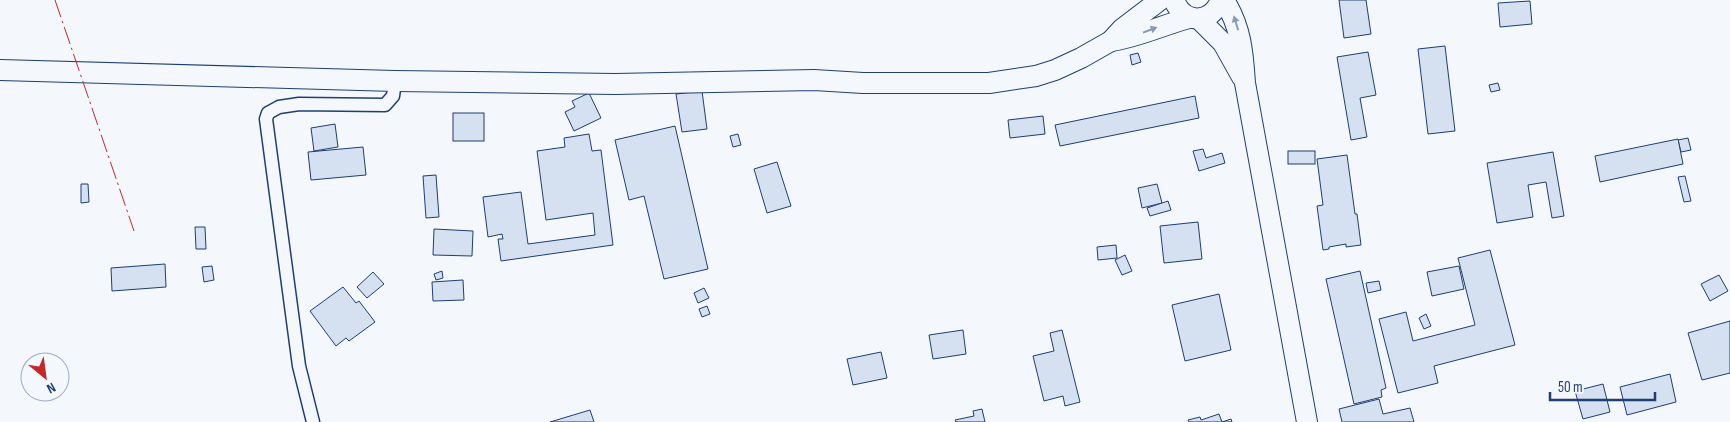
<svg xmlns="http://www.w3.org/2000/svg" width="1730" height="422" font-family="'Sofia Sans Condensed',sans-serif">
	<rect width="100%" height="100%" fill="#f4f7fb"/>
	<!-- building -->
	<g fill="#d5e0f0" stroke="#1d3f73">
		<path d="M1339 0H1366L1371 34 1344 38Z"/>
		<path d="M1530 1 1532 24 1500 27 1498 3Z"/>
		<path d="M1445 46 1455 131 1428 134 1418 49Z"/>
		<path d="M1368 52 1376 95 1360 98 1367 137 1351 140 1337 57Z"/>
		<path d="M1138 53 1141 62 1132 65 1130 55Z"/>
		<path d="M1498 83 1500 90 1491 92 1489 85Z"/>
		<path d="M702 91 707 129 682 132 676 94Z"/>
		<path d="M589 93 601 118 574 131 565 112 575 107 572 101Z"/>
		<path d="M1195 96 1199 118 1060 146 1055 125Z"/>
		<rect x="453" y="113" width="31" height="28"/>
		<path d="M1043 116 1045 134 1010 138 1008 120Z"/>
		<path d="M335 124 338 147 314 151 311 128Z"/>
		<path d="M675 126 708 269 664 279 644 196 629 200 615 140Z"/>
		<path d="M589 134 592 151 601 150 613 245 501 261 498 239H503L502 234 488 237 483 197 521 192 528 244 595 235 593 213 546 220 537 151 565 147 564 138Z"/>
		<path d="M738 134 741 145 733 147 730 136Z"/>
		<path d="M1688 138 1691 150 1681 152 1678 140Z"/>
		<path d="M1678 139 1683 164 1600 182 1595 156Z"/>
		<path d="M363 147 366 175 311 180 308 152Z"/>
		<path d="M1203 149 1206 158 1222 153 1225 163 1199 171 1193 151Z"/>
		<rect x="1288" y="151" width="27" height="13"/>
		<path d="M1553 152 1564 216 1552 218 1546 182 1528 185 1533 217 1497 223 1487 163Z"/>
		<path d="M1347 155 1355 214H1357L1361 245 1346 247V244L1329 247V249L1323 250 1317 206 1323 205 1317 159Z"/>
		<path d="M777 162 791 206 767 213 754 169Z"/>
		<path d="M436 175 439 217 426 218 423 176Z"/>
		<path d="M1685 176 1691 201 1684 202 1678 177Z"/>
		<path d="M81 184H88L89 202 81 203Z"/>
		<path d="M1157 184 1162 203 1142 208 1138 188Z"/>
		<path d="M1168 201 1171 210 1150 216 1147 208Z"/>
		<path d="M1198 222 1202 259 1164 263 1160 226Z"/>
		<path d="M195 227H205L206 249H196Z"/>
		<path d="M434 229 473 231 472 256 433 255Z"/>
		<path d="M1116 245 1117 258 1098 260 1097 247Z"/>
		<path d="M1490 250 1515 345 1434 366 1438 383 1398 393 1379 319 1406 312 1413 341 1475 325 1458 258Z"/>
		<path d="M1125 255 1132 271 1122 275 1115 260Z"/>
		<path d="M165 264 166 287 112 291 111 268Z"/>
		<path d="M212 266 214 280 204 282 202 267Z"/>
		<path d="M1459 266 1464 289 1432 296 1427 272Z"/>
		<path d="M442 271 443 278 436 280 434 274Z"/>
		<path d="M1360 271 1386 388 1381 390 1382 397 1354 404 1326 279Z"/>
		<path d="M373 272 384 284 367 298 357 287Z"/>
		<path d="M1719 275 1728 291 1710 301 1701 284Z"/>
		<path d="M463 280 464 300 433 301 432 282Z"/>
		<path d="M1379 281 1381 290 1368 293 1366 283Z"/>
		<path d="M343 287 356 303 359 301 375 322 349 341 346 338 336 346 310 311Z"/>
		<path d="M704 288 709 298 698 303 694 293Z"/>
		<path d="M1219 294 1231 350 1185 361 1172 305Z"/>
		<path d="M707 306 710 314 702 317 699 309Z"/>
		<path d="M1426 314 1431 326 1424 329 1419 318Z"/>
		<path d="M1730 321V373L1702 380 1688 333Z"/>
		<path d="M963 330 966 354 933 359 929 335Z"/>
		<path d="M1062 330 1080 402 1065 406 1063 396 1044 401 1033 356 1054 351 1050 333Z"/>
		<path d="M881 352 887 378 853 385 847 359Z"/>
		<path d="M1670 374 1676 402 1627 415 1620 387Z"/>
		<path d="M1603 384 1610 412 1583 419 1575 391Z"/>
		<path d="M1379 399 1383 414 1410 408 1414 422H1342L1339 409Z"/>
		<path d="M982 409 985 422H956L955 420 974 416 973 411Z"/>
		<path d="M590 410 594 422H550Z"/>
		<path d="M1219 414 1222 422 1231 419 1232 422H1189L1188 420 1200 417 1201 420Z"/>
	</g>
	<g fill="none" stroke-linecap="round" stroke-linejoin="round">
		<!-- street casing -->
		<g stroke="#1d3f73" stroke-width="15">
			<path id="street" d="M313 422 299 366 266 119 268 113 279 107 299 104 385 105 393 96 395 81"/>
		</g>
		<!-- primary casing -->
		<g stroke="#1d3f73" stroke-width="22">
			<g id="primary">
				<path d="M1174 0C1184 25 1211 24 1221 0"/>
				<path d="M1224 0C1241 27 1243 52 1245 83L1307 422"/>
				<path d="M1199 19 1223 43 1242 77"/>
				<path d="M1111 41C1138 37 1163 25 1189 18"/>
				<path d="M0 70 395 81 615 84 814 80 863 83H989L1036 76 1055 70 1081 58 1111 41 1122 29 1160 0"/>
			</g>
		</g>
		<!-- street -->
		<use href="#street" stroke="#f4f7fb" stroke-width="12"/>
		<!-- primary -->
		<use href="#primary" stroke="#f4f7fb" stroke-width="20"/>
		<!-- power -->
		<path stroke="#c62828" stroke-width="1" stroke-dasharray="18 4 2.5 4" stroke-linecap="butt" d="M55 0 134 231"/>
	</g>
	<!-- one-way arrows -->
	<defs><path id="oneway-solid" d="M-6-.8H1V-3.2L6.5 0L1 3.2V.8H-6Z" transform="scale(1.25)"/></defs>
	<g fill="#889bb7">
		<use href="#oneway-solid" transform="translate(1236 23) rotate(-107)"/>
		<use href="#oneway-solid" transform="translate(1150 30) rotate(-21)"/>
	</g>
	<!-- north arrow -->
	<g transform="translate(45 377) rotate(151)"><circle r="24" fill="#f4f7fb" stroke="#9eadc5"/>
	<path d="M0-4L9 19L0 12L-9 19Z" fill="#c62828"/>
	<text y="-8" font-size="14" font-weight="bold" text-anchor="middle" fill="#1d3f73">N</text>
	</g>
	<!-- scale -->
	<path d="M1550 392v8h105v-8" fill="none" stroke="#1d3f73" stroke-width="2.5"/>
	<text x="1558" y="392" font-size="15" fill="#1d3f73" stroke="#f4f7fb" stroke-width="4" paint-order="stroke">50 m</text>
</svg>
